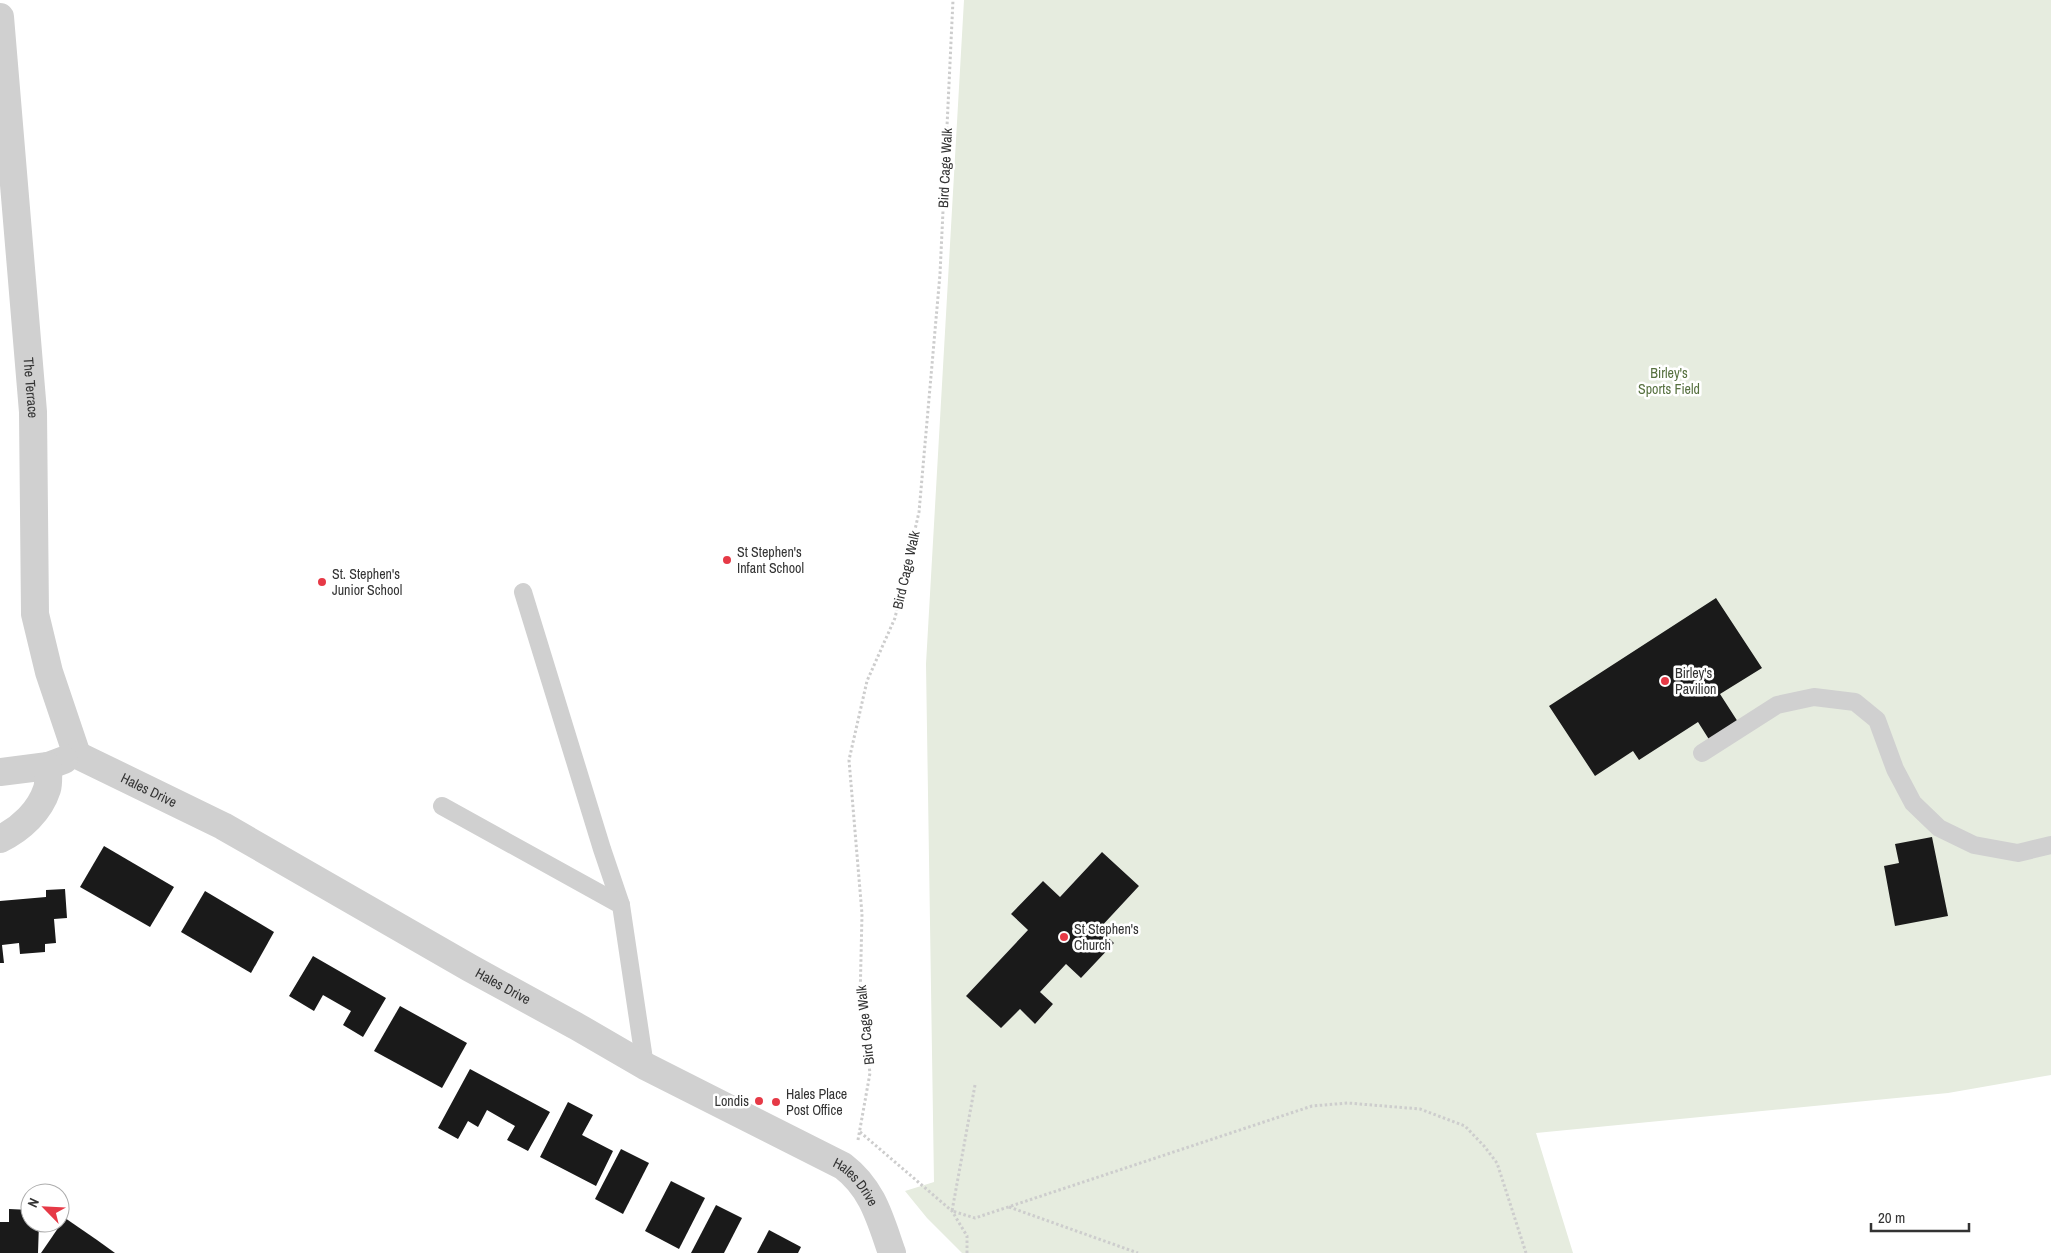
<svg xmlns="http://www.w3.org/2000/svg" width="2051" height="1253" font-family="'Archivo Narrow',sans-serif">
	<rect width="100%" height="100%" fill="#fff"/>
	<!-- green -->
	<path fill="#e6ecdf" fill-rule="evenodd" d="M964 0H2051V1075L1948 1093 1536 1133 1573 1253H962L927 1218 905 1191 934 1182 926 664ZM1102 852 1139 886 1099 929 1114 943 1081 978 1066 964 1040 992 1053 1004 1035 1024 1020 1009 1001 1028 967 995 1028 930 1011 914 1043 881 1060 897Z"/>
	<!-- building -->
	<g fill="#1a1a1a">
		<path d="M1716 598 1762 668 1720 694 1738 722 1710 741 1698 722 1639 760 1633 751 1595 776 1549 706Z"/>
		<path d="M1932 837 1948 916 1895 926 1884 866 1899 863 1895 844Z"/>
		<path d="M104 846 174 887 150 927 80 887Z"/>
		<path d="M1102 852 1139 886 1099 929 1114 943 1081 978 1066 964 1040 992 1053 1004 1035 1024 1020 1009 1001 1028 966 996 1028 930 1011 914 1043 881 1060 897Z"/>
		<path d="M65 889 67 918 54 919 56 943 45 944V952L20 954 19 943 2 945 4 963H0V901L46 897V890Z"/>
		<path d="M205 891 274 932 251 973 181 932Z"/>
		<path d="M313 956 386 998 363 1037 343 1025 351 1011 323 995 314 1011 289 996Z"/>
		<path d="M400 1006 467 1043 442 1088 374 1051Z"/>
		<path d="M470 1069 550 1112 528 1151 507 1140 515 1126 487 1110 478 1127 468 1121 458 1139 438 1128Z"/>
		<path d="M568 1102 593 1115 582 1135 613 1151 596 1186 540 1157Z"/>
		<path d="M621 1149 649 1163 623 1214 595 1199Z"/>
		<path d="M671 1181 705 1198 679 1249 645 1231Z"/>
		<path d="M716 1205 742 1218 724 1253H691Z"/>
		<path d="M9 1209 30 1210V1223H39L38 1253H0V1222H9Z"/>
		<path d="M65 1218 97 1240 115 1253H41Z"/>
		<path d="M769 1230 801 1247 798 1253H757Z"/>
	</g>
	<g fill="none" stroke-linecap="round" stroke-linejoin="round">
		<!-- path -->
		<g stroke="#cdcdcd" stroke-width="3" stroke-dasharray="2.5 2.5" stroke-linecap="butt">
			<path d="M975 1085 952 1211 975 1218 1312 1106 1348 1103 1420 1109 1465 1126 1484 1146 1497 1163 1526 1253"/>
			<path d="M860 1132 952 1211 967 1236V1253"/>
			<path d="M858 1140 870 1073 860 1001 862 914 849 760 867 681 895 618 919 512 940 274 953 0"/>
			<path d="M1009 1207 1138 1253"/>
		</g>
		<!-- service -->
		<g stroke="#d0d0d0" stroke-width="18">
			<path d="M523 592 602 849 621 905"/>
			<path d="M1702 753 1777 705 1814 697 1855 702 1877 720 1895 769 1913 803 1939 828 1974 845 2018 853 2051 845"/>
			<path d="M442 806 621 905 645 1066"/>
		</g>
		<!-- minor -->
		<g stroke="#d0d0d0" stroke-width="28">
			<path id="s1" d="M0 17 33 412 35 614 49 672 77 755"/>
			<path id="s2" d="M77 755 223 826 470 968 576 1026 645 1066 843 1166C873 1189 880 1219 892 1253"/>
			<path d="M0 772 48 766 64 760"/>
			<path d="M0 839C21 829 40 811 47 789 49 783 48 773 48 766"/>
		</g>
	</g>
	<!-- markers -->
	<g fill="#e63946" stroke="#fff" stroke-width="2">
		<circle cx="727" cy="560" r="5"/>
		<circle cx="322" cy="582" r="5"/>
		<circle cx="1665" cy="681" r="5"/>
		<circle cx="1064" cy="937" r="5"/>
		<circle cx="759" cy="1101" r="5"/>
		<circle cx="776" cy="1102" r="5"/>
	</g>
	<g text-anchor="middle" stroke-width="5" stroke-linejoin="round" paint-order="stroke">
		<!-- street labels -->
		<g font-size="14" fill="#333" stroke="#fff">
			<text transform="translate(945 168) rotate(-87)" y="5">Bird Cage Walk</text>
			<text dy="5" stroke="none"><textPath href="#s1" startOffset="372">The Terrace</textPath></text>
			<text transform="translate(906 570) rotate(-77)" y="5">Bird Cage Walk</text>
			<text dy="5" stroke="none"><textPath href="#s2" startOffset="80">Hales Drive</textPath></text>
			<text dy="5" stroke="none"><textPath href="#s2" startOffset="485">Hales Drive</textPath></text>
			<text transform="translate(865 1025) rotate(-96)" y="5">Bird Cage Walk</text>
			<text dy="5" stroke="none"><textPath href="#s2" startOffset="890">Hales Drive</textPath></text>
		</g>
		<!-- park labels -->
		<g font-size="14" fill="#56703f" stroke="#fff">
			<text x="1669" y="378">Birley's<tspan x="1669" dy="16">Sports Field</tspan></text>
		</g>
		<!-- poi labels -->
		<g font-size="14" fill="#333" stroke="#fff" text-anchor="start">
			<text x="737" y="557">St Stephen's<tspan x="737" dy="16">Infant School</tspan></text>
			<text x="332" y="579">St. Stephen's<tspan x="332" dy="16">Junior School</tspan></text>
			<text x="1675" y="678">Birley's<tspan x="1675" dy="16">Pavilion</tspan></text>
			<text x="1074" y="934">St Stephen's<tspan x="1074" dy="16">Church</tspan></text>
			<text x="786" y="1099">Hales Place<tspan x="786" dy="16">Post Office</tspan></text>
			<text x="749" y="1106" text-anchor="end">Londis</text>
		</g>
	</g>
	<!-- north arrow -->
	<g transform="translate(45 1208) rotate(294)"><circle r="24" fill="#ffffff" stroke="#adadad"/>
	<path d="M0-4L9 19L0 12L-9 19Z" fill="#e63946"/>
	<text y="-8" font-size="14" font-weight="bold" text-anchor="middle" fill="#333333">N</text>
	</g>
	<!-- scale -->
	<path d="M1871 1223v8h98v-8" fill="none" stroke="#333333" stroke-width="2.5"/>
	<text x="1878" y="1223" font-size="15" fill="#333333" stroke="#ffffff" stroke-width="4" paint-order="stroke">20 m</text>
</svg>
